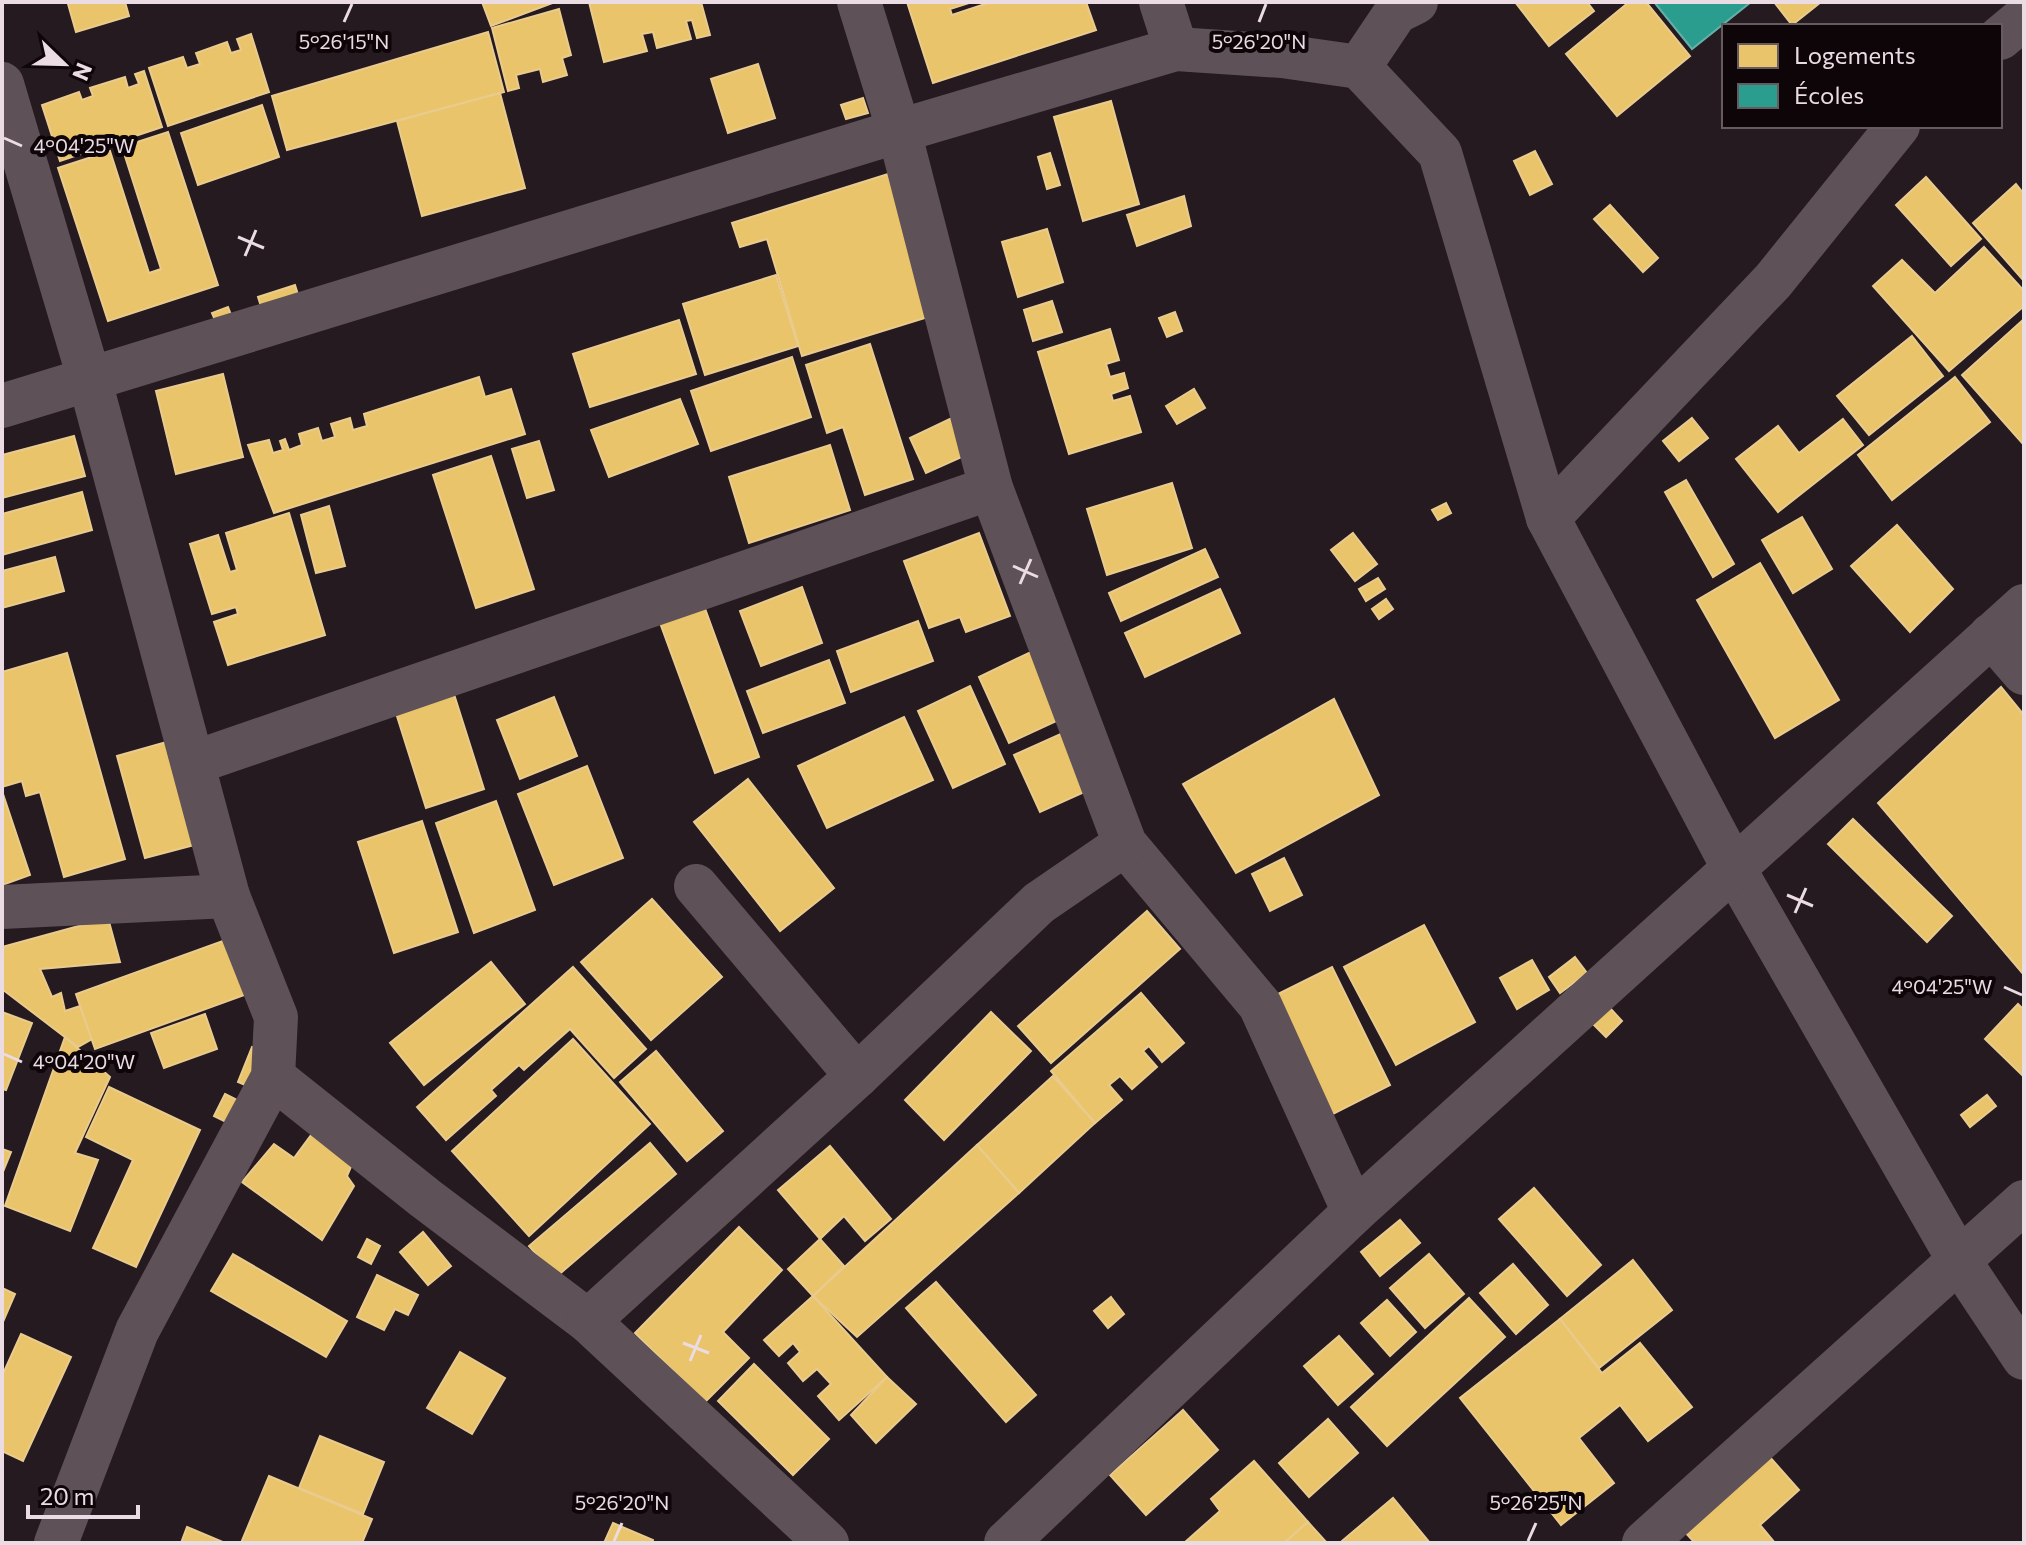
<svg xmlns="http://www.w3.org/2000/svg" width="2026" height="1545" font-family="Commissioner,sans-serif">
	<rect width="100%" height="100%" fill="#251a1f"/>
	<!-- homes -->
	<g fill="#e9c46a" stroke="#eacb8e" stroke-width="2">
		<path d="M74 2H125L129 16 76 32 68 4Z"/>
		<path d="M482 2H555L491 26Z"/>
		<path d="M589 2H701L710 35 697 38 692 20 686 21 691 39 657 48 653 32 642 34 647 51 604 62Z"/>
		<path d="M907 2H972L950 9 952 15 991 2H1086L1096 30 933 83Z"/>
		<path d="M1515 2H1587L1594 11 1549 46Z"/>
		<path d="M1629 2H1646L1690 56 1617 116 1566 54Z"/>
		<path d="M1774 2H1821L1792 25Z"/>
		<path d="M559 9 571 55 562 58 567 75 543 82 540 69 516 75 519 88 508 91 492 28Z"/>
		<path d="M488 32 504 92 287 150 272 96Z"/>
		<path d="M251 34 269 92 168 126 149 68 183 57 187 68 200 64 196 53 227 42 231 53 241 50 237 39Z"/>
		<path d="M758 64 775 118 728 133 711 79Z"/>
		<path d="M144 71 162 127 60 161 42 105 79 92 82 100 93 96 90 88 125 77 128 88 139 84 135 74Z"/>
		<path d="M500 93 525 188 422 216 397 121Z"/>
		<path d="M863 98 868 113 846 119 841 105Z"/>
		<path d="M1111 101 1139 204 1083 221 1054 117Z"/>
		<path d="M262 105 279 157 198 185 181 133Z"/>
		<path d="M168 132 218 285 108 321 58 168 110 151 149 273 161 269 122 147Z"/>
		<path d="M1535 151 1552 184 1530 195 1514 161Z"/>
		<path d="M1050 153 1060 185 1047 189 1038 157Z"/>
		<path d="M888 174 931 316 802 356 767 239 740 247 732 223Z"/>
		<path d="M1926 177 1981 239 1951 266 1896 205Z"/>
		<path d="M2016 184 2024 194V281L1973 223Z"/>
		<path d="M1184 196 1191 226 1137 246 1127 215Z"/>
		<path d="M1610 205 1658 258 1643 272 1594 219Z"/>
		<path d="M1047 229 1063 282 1018 297 1002 242Z"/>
		<path d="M1984 247 2024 291V306L1949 371 1873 286 1902 260 1935 293Z"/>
		<path d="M776 275 798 346 705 375 683 304Z"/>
		<path d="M295 285 301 304 264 316 258 297Z"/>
		<path d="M1052 301 1062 332 1033 341 1024 310Z"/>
		<path d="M228 307 235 325 220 332 212 313Z"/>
		<path d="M1175 312 1182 331 1167 337 1159 318Z"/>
		<path d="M2024 319V445L1962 375Z"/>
		<path d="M679 320 696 374 590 407 573 354Z"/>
		<path d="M1110 329 1119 360 1106 364 1110 377 1124 373 1128 388 1111 394 1113 401 1130 396 1141 432 1069 454 1038 352Z"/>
		<path d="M1912 336 1943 376 1869 435 1837 396Z"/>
		<path d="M870 344 913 479 865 495 843 427 827 433 806 365Z"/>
		<path d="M792 357 811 417 711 451 691 391Z"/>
		<path d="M223 374 243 457 176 474 156 391Z"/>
		<path d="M479 377 485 397 511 389 525 434 274 513 248 445 269 440 273 453 283 450 280 441 285 439 289 450 302 445 299 434 318 428 322 441 335 437 331 424 350 418 353 430 367 426 364 414Z"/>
		<path d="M1955 377 1990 422 1892 500 1858 455Z"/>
		<path d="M1194 389 1205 408 1177 424 1166 406Z"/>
		<path d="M680 399 698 444 609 477 591 430Z"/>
		<path d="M958 415 975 451 926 473 910 438Z"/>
		<path d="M1692 418 1708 438 1679 461 1663 441Z"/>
		<path d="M1843 419 1863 445 1778 512 1736 459 1778 426 1799 453Z"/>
		<path d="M74 436 85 476 2 498V455Z"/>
		<path d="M539 441 554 490 527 498 512 449Z"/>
		<path d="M830 445 850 510 749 543 729 477Z"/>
		<path d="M491 456 534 589 476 608 433 475Z"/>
		<path d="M1686 480 1734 564 1713 577 1665 492Z"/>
		<path d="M1172 483 1192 548 1107 575 1087 509Z"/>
		<path d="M82 492 92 530 2 555V514Z"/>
		<path d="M1446 503 1451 513 1438 520 1432 510Z"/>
		<path d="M329 506 345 566 316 573 301 515Z"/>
		<path d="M289 513 325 635 228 665 214 622 238 614 236 607 212 614 190 544 218 535 230 572 237 570 226 533Z"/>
		<path d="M1802 517 1832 569 1793 593 1762 540Z"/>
		<path d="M1897 525 1953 589 1910 632 1851 566Z"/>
		<path d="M979 533 1010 616 966 632 960 617 929 628 904 561Z"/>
		<path d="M1353 533 1377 564 1355 581 1331 550Z"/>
		<path d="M1205 549 1218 577 1121 621 1109 593Z"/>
		<path d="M55 557 64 591 2 608V571Z"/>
		<path d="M1760 563 1839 700 1775 738 1697 600Z"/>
		<path d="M1378 578 1385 589 1366 601 1359 589Z"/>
		<path d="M802 587 822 643 761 666 740 611Z"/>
		<path d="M1220 589 1240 633 1145 677 1125 633Z"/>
		<path d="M1386 599 1393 609 1379 619 1372 609Z"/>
		<path d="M703 603 759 757 715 773 659 620Z"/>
		<path d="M918 621 933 661 851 692 837 651Z"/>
		<path d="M1035 650 1065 717 1009 743 979 677Z"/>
		<path d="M67 653 125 859 64 877 40 792 26 796 22 781 2 787V672Z"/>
		<path d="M829 660 845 703 763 733 747 691Z"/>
		<path d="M970 686 1005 764 953 788 918 711Z"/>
		<path d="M2001 687 2024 715V975L1878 803Z"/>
		<path d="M453 691 484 789 426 808 395 710Z"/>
		<path d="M554 697 577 756 520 779 497 720Z"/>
		<path d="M1334 699 1379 795 1236 873 1183 784Z"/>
		<path d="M904 717 933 780 827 828 798 766Z"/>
		<path d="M1065 732 1091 789 1040 812 1014 755Z"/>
		<path d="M170 741 198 844 145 858 117 756Z"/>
		<path d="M587 766 623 858 554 885 518 794Z"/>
		<path d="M748 779 834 888 780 931 694 822Z"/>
		<path d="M2 791 30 875 2 885Z"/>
		<path d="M496 801 535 910 474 933 436 823Z"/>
		<path d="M1853 819 1952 916 1927 942 1828 844Z"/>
		<path d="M422 821 458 932 394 953 358 842Z"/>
		<path d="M1284 858 1302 895 1270 911 1252 874Z"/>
		<path d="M652 899 722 977 651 1040 581 962Z"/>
		<path d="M1147 911 1180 949 1051 1063 1018 1026Z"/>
		<path d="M108 918 120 962 40 969 52 997 61 993 65 1011 80 1006 92 1039 78 1047 2 989V947Z"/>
		<path d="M1424 925 1475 1022 1396 1065 1344 967Z"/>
		<path d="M231 938 250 993 95 1049 76 994Z"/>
		<path d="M1575 957 1587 973 1560 993 1549 977Z"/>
		<path d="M1532 960 1549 990 1517 1009 1500 978Z"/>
		<path d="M491 962 525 1004 424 1085 390 1043Z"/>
		<path d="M573 967 646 1049 614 1078 570 1029 524 1070 519 1065 491 1090 496 1096 446 1140 417 1107Z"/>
		<path d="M1332 967 1390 1085 1333 1114 1274 996Z"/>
		<path d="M1141 993 1184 1043 1162 1062 1149 1046 1143 1051 1157 1067 1132 1089 1120 1076 1109 1085 1122 1100 1095 1123 1051 1071Z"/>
		<path d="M2018 1004 2024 1010V1077L1985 1039Z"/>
		<path d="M1609 1007 1622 1021 1606 1037 1592 1023Z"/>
		<path d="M2 1012 32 1023 6 1090 2 1089Z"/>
		<path d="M991 1012 1031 1051 944 1140 905 1100Z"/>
		<path d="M205 1014 217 1049 164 1068 151 1033Z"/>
		<path d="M65 1037 110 1077 75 1153 98 1160 70 1231 5 1206Z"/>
		<path d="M573 1039 650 1124 529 1236 452 1151Z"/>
		<path d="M252 1047 266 1053 252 1088 238 1082Z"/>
		<path d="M656 1051 723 1131 687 1161 620 1082Z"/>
		<path d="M1053 1076 1095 1123 1019 1193 977 1145Z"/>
		<path d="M109 1087 200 1130 136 1267 93 1248 133 1160 86 1137Z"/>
		<path d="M225 1094 237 1100 226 1122 214 1116Z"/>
		<path d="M1987 1095 1996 1106 1970 1127 1961 1115Z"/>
		<path d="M317 1127 353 1162 347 1176 354 1186 322 1240 242 1182 274 1144 294 1158Z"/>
		<path d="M650 1143 676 1174 556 1277 529 1246Z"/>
		<path d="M977 1145 1019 1193 857 1337 813 1296Z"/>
		<path d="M830 1146 891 1219 865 1241 844 1216 820 1239 778 1190Z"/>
		<path d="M2 1149 11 1152 2 1174Z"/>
		<path d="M1534 1188 1601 1265 1567 1296 1499 1219Z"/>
		<path d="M1400 1220 1420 1243 1380 1276 1361 1252Z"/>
		<path d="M739 1227 782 1270 723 1332 749 1358 705 1402 635 1333Z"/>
		<path d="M423 1232 451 1266 428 1285 400 1252Z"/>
		<path d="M367 1239 380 1246 371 1264 358 1257Z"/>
		<path d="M820 1239 844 1266 813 1296 788 1269Z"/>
		<path d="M233 1254 347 1321 326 1357 211 1291Z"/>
		<path d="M1429 1254 1464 1294 1425 1328 1390 1288Z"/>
		<path d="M1633 1260 1672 1310 1599 1368 1560 1319Z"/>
		<path d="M1513 1264 1548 1305 1516 1334 1480 1293Z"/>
		<path d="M377 1275 418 1295 408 1315 395 1309 384 1330 357 1317Z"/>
		<path d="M936 1282 1036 1395 1006 1422 906 1308Z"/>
		<path d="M2 1288 15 1294 2 1324Z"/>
		<path d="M813 1296 887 1377 839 1420 818 1396 831 1384 817 1369 803 1381 788 1363 800 1352 793 1343 779 1356 764 1340Z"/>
		<path d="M1111 1297 1124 1314 1108 1328 1094 1311Z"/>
		<path d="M1469 1298 1505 1337 1387 1446 1351 1407Z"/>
		<path d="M1387 1300 1416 1332 1390 1356 1361 1323Z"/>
		<path d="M1560 1319 1602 1373 1640 1343 1692 1407 1648 1441 1620 1405 1579 1438 1614 1483 1561 1525 1460 1398Z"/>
		<path d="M21 1334 71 1357 23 1461 2 1451V1376Z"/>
		<path d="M1339 1336 1373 1374 1338 1405 1304 1366Z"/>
		<path d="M460 1352 505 1378 472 1434 427 1408Z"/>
		<path d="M754 1364 829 1439 793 1475 718 1401Z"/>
		<path d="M887 1377 916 1404 876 1443 851 1415Z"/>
		<path d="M1183 1410 1218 1450 1146 1515 1110 1475Z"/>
		<path d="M1328 1419 1358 1453 1309 1497 1279 1463Z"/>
		<path d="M320 1436 384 1462 363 1514 299 1488Z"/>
		<path d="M1768 1455 1799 1490 1760 1525 1775 1543H1695L1683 1530Z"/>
		<path d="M1254 1461 1308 1522 1284 1543H1184L1220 1511 1211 1499Z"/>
		<path d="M269 1476 372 1519 362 1543H241Z"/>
		<path d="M1393 1498 1430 1543H1343L1342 1541Z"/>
		<path d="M1308 1522 1327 1543H1284Z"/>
		<path d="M613 1523 653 1540 652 1543H604Z"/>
		<path d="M187 1527 225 1543H181Z"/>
	</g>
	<!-- schools -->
	<path fill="#2a9d8f" stroke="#64b0a8" stroke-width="2" d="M1654 2H1751L1692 49Z"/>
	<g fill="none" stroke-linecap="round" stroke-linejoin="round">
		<!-- minor -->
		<g stroke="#5e5157" stroke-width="44">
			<path d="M859 2 899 131 991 488 1125 844 1260 1005 1354 1212"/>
			<path d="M1161 2 1176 49 1282 56 1359 67 1440 153 1548 518 1733 867 1960 1262 2024 1358"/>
			<path d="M2000 38 2024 18"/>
			<path d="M1359 67 1396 12 1416 2"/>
			<path d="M2 84 90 381 228 896 276 1017 273 1077 137 1331 56 1543"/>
			<path d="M2 406 899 131 1176 49"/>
			<path d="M1548 518 1773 281 1898 126"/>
			<path d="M1991 635 2024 673"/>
			<path d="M193 763 991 488"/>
			<path d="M696 886 857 1076"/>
			<path d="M2 907 228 896"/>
			<path d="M273 1077 425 1198 588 1321 827 1543"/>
			<path d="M588 1321 857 1076 1039 903 1125 844"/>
			<path d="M1006 1543 1354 1212 2024 606"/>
			<path d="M1644 1543 2024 1202"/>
		</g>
	</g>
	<!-- ticks -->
	<path fill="none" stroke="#ebdbe2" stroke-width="3" d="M344 22 352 4M1259 22 1266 4M4 138 22 146M238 237 264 248M245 256 256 230M1013 566 1038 577M1020 584 1031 559M1787 895 1813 906M1795 913 1806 888M2004 987 2022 995M4 1054 22 1062M683 1343 709 1353M690 1361 701 1335M614 1541 622 1523M1528 1541 1536 1523"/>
	<g font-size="20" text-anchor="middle" fill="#ebdbe2" stroke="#0d0508" stroke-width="8" stroke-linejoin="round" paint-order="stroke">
		<text x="344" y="49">5°26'15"N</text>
		<text x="1259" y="49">5°26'20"N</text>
		<text x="84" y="153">4°04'25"W</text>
		<text x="1942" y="994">4°04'25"W</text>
		<text x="84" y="1069">4°04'20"W</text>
		<text x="622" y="1510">5°26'20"N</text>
		<text x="1536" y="1510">5°26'25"N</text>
	</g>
	<!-- border -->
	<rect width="2026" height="1545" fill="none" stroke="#ebdbe2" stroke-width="8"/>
	<!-- legend -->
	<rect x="1722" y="24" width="280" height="104" fill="#0d0508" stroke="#665b5f" stroke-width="2"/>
	<rect x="1738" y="44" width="40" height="24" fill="#e9c46a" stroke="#665b5f" stroke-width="2"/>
	<text x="1794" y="64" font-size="24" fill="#ebdbe2">Logements</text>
	<rect x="1738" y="84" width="40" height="24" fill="#2a9d8f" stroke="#665b5f" stroke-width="2"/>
	<text x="1794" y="104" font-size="24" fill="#ebdbe2">Écoles</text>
	<!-- north arrow -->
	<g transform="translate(64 64) rotate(113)" stroke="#0d0508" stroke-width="6" paint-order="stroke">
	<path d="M0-6L14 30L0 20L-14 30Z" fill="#ebdbe2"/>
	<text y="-12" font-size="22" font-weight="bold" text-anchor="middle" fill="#ebdbe2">N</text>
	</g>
	<!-- scale -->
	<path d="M28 1505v12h110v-12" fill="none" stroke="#ebdbe2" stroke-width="4"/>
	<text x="40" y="1505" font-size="24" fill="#ebdbe2" stroke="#0d0508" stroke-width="6" paint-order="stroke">20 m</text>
</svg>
